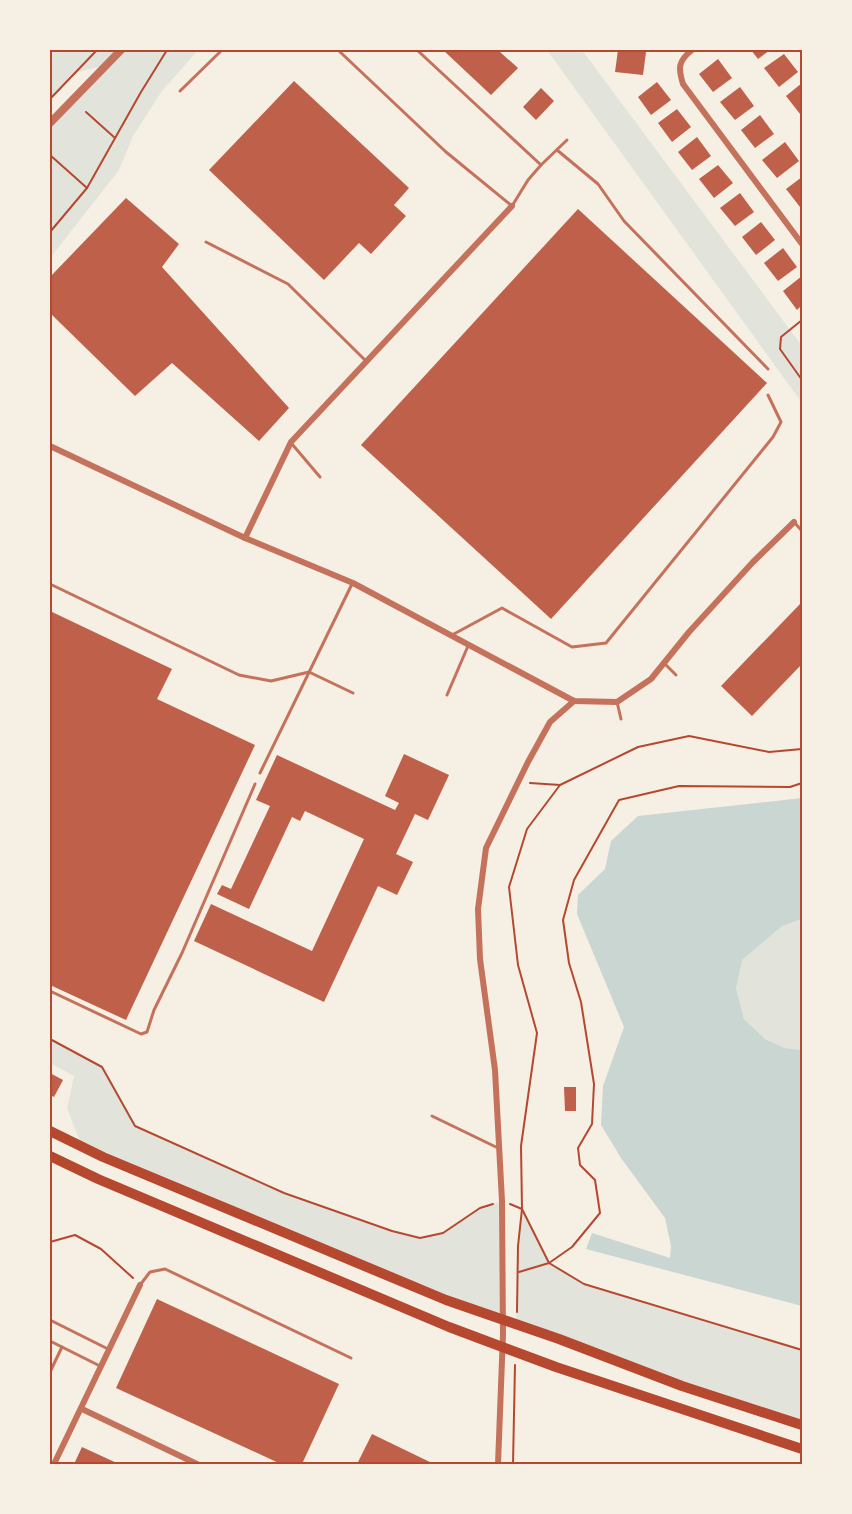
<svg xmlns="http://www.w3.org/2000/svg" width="852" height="1514" font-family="Signika,sans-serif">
	<rect width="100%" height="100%" fill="#f6efe4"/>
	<!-- green -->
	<g fill="#e2e4dc">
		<path d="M50 50H198L162 91 133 136 119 170 50 258V123L103 66 74 73 50 99Z"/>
		<path d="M547 50H582L802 346V403Z"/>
		<path d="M802 919V1050L785 1048 765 1039 744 1019 736 988 741 960 782 926Z"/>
		<path d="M50 1039 102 1067 135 1126 284 1193 392 1231 420 1238 443 1233 480 1208 502 1201 503 1320 82 1147 67 1108 74 1076 50 1063Z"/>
		<path d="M522 1209 549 1263 584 1284 802 1350V1425L516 1322 518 1246Z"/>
	</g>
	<!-- water -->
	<path fill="#c9d6d2" d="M802 798V919L782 926 742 960 736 988 744 1019 765 1039 785 1048 802 1050V1306L586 1249 592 1233 670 1258 671 1246 665 1218 621 1158 601 1125 603 1086 624 1027 577 914 578 895 605 869 611 841 638 816Z"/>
	<!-- building -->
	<g fill="#bf614a">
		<path d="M443 50H501L500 52 518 68 491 95Z"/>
		<path d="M618 50 646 52 643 75 615 72Z"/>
		<path d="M751 50H770L758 59Z"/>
		<path d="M784 54 798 72 779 87 764 68Z"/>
		<path d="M718 59 732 78 713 92 699 74Z"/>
		<path d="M294 81 409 188 394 205 406 216 371 254 359 243 324 280 209 170Z"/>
		<path d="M657 82 671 100 651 115 638 97Z"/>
		<path d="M802 83V113L800 114 786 96Z"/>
		<path d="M740 87 754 106 735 120 720 102Z"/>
		<path d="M541 88 554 101 536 120 523 107Z"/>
		<path d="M677 109 691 127 672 142 658 123Z"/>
		<path d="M760 115 774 134 755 148 741 130Z"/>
		<path d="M697 137 711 156 692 170 678 152Z"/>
		<path d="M785 142 799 161 777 178 762 160Z"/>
		<path d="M718 165 733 183 714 198 699 179Z"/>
		<path d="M802 177V206L800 207 786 189Z"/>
		<path d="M740 193 754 212 735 226 720 208Z"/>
		<path d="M126 198 179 244 162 267 289 408 259 441 172 363 135 396 50 313V277Z"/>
		<path d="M578 209 767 383 551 619 361 445Z"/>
		<path d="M761 222 775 240 756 255 742 237Z"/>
		<path d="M783 248 797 267 778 281 764 263Z"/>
		<path d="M802 276V305L797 310 783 291Z"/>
		<path d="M800 604 802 606V667L801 665 752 716 721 686Z"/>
		<path d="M50 611 172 669 157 699 255 745 126 1020 50 985Z"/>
		<path d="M404 754 449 775 428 820 415 814 396 854 413 862 397 895 378 886 324 1002 194 941 211 904 312 951 364 839 305 811 300 821 292 817 249 909 217 894 222 885 231 889 270 806 256 800 277 755 395 810 399 803 385 796Z"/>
		<path d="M50 1073 63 1080 54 1097 50 1095Z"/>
		<path d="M564 1087H576V1111H565Z"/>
		<path d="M157 1299 339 1384 302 1464H281L116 1388Z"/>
		<path d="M372 1434 434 1464H357Z"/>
		<path d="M82 1447 119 1464H74Z"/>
	</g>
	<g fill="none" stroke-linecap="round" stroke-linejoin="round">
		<!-- path -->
		<g stroke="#b5482f" stroke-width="2">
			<path d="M50 99 97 50"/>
			<path d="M86 112 115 138"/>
			<path d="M50 155 87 188"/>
			<path d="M50 232 87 188 141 92 167 50"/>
			<path d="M802 320 781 337 780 349 802 380"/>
			<path d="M530 783 560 785"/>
			<path d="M50 1039 102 1067 135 1126 284 1193 392 1231 420 1238 443 1233 480 1208 493 1204"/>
			<path d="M510 1204 522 1209 549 1263 584 1284 802 1350"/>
			<path d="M50 1242 75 1235 101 1249 133 1278"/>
			<path d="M519 1272 549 1263 572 1247 600 1213 595 1180 580 1165 578 1148 592 1124 594 1084 581 1002 569 963 563 920 574 880 619 800 679 786 790 787 802 783"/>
			<path d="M517 1312 518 1246 522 1209 521 1146 537 1033 518 965 509 887 527 829 560 785 638 747 689 736 769 752 802 749"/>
			<path d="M513 1464 515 1365"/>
		</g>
		<!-- service -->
		<g stroke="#c5725c" stroke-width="3">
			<path d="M338 50 446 152 512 206 528 180 541 165 417 50"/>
			<path d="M180 91 222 50"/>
			<path d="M557 150 598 184 624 221 768 369"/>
			<path d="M541 165 567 140"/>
			<path d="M206 242 288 284 366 361"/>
			<path d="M292 444 320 477"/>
			<path d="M794 522 802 531"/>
			<path d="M50 584 239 675 271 681 309 672 353 693"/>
			<path d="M452 635 502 608 572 647 606 643 773 437 781 422 768 395"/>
			<path d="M664 663 676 675"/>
			<path d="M447 695 468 646"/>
			<path d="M617 702 621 719"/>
			<path d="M260 773 352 584"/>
			<path d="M50 991 141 1034 147 1032 154 1010 182 953 255 784"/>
			<path d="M432 1116 498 1148"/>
			<path d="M140 1285 150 1272 165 1269 351 1358"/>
			<path d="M50 1320 110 1350"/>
			<path d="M50 1341 100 1366"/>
			<path d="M50 1372 62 1347"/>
		</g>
		<!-- minor -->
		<g stroke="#c5725c" stroke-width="6">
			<path d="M692 50C678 61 678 68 683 84L802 244"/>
			<path d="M50 446 245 538 353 583 574 701 617 702 651 679 689 632 753 562 794 522"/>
			<path d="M245 538 291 442 512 206"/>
			<path d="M82 1409 197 1464"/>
			<path d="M54 1464 140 1285"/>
			<path d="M498 1464 503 1334 502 1201 495 1070 480 959 478 909 486 848 528 762 550 722 574 701"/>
		</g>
		<!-- tertiary -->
		<path stroke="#c5725c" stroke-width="8" d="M50 123 121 50"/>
		<!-- primary -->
		<g stroke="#b5482f" stroke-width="10">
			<path d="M50 1131 103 1157 446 1300 559 1339 682 1386 802 1425"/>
			<path d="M50 1156 98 1179 449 1327 556 1367 802 1449"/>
		</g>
	</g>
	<!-- border -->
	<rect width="852" height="1514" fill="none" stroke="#f6efe4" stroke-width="102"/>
	<rect x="51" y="51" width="750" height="1412" fill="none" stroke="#b5482f" stroke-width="2"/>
</svg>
